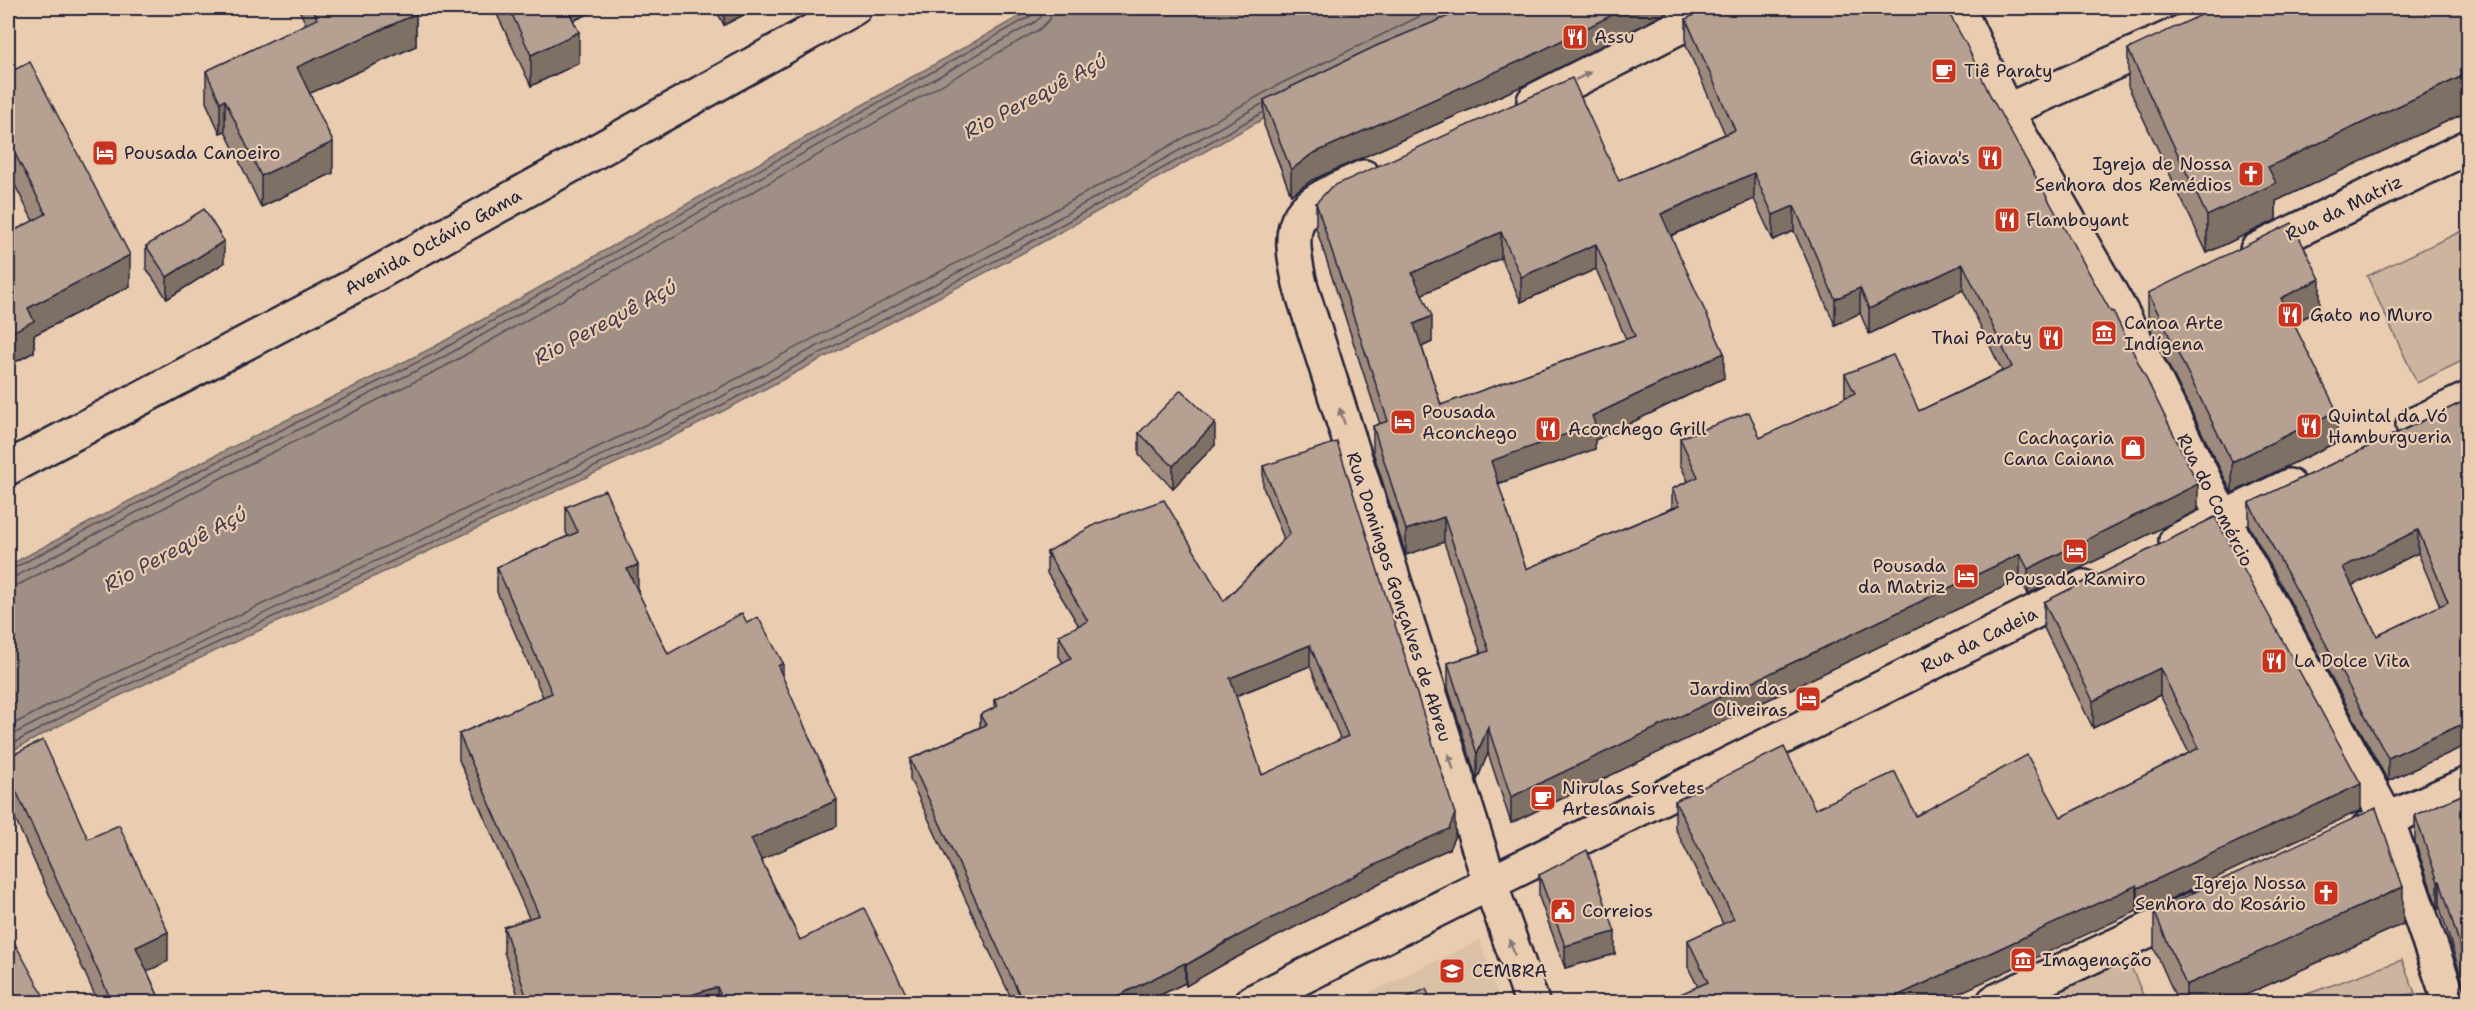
<svg xmlns="http://www.w3.org/2000/svg" width="2476" height="1010" font-family="'Shantell Sans',sans-serif">
	<rect width="100%" height="100%" fill="#eacdb0"/>
	<filter id="ink" filterUnits="userSpaceOnUse"><feTurbulence type="fractalNoise" baseFrequency=".0167" numOctaves="2"/><feDisplacementMap in="SourceGraphic" scale="12" xChannelSelector="R" yChannelSelector="G"/><feConvolveMatrix kernelMatrix="1 2 1 2 8 2 1 2 1" color-interpolation-filters="sRGB"/></filter>
	<g filter="url(#ink)">
		<!-- built -->
		<path fill="#dac0a7" d="M1480 940 1500 1002H1350Z"/>
		<!-- green -->
		<g fill="#cdb49f" stroke="#786b6d" stroke-width="1.5">
			<path d="M2468 228V358L2417 383 2367 276Z"/>
			<path d="M2127 957 2146 1002H2030Z"/>
			<path d="M2402 960 2415 993 2371 1002H2285Z"/>
		</g>
		<!-- water -->
		<path fill="#a08f85" stroke="#6e6367" stroke-width="1.5" d="M1034 8H1488L1290 104 1030 249 689 429 87 711 8 753V566L202 462 434 347Z"/>
		<g fill="none" stroke-linecap="round" stroke-linejoin="round">
			<!-- shore -->
			<g stroke="#544e59" stroke-width="1.5">
				<path d="M8 571 205 468 436 353 1031 16 1035 8"/>
				<path d="M8 578 16 576 209 474 440 359 1035 22 1041 17 1043 8"/>
				<path d="M8 587 20 584 213 482 444 367 1040 29 1050 19 1052 8"/>
				<path d="M8 727 77 691 679 409 1019 230 1280 84 1437 8"/>
				<path d="M8 737 81 699 683 417 1023 238 1262 104"/>
				<path d="M8 746 84 705 686 424 1027 244 1262 113"/>
			</g>
			<!-- minor casing -->
			<g stroke="#22223b" stroke-width="38">
				<g id="minor">
					<path d="M1958 8 2006 111 2123 315 2223 518 2387 819 2450 1002"/>
					<path d="M1534 101 1716 8"/>
					<path d="M2006 111 2236 8"/>
					<path d="M1364 177C1297 207 1283 213 1301 288L1490 883 1532 1002"/>
					<path d="M2257 250 2468 147"/>
					<path d="M2413 425 2468 399"/>
					<path d="M8 468 363 281 854 8"/>
					<path d="M2176 541 2289 486"/>
					<path d="M2368 828 2468 784"/>
					<path d="M1252 1002 2084 587"/>
					<path d="M1994 1002 2194 909"/>
				</g>
			</g>
			<!-- minor -->
			<use href="#minor" stroke="#eacdb0" stroke-width="33"/>
		</g>
		<!-- wall -->
		<g fill="#9d8a7d" stroke="#22223b" stroke-width="1.5" fill-rule="evenodd">
			<path d="M298 8H426L416 12V46L310 93 333 173 261 207 225 131 220 133 206 102V71L306 24Z"/>
			<path d="M494 8H601L573 21 579 63 531 86Z"/>
			<path d="M715 8H757L724 25Z"/>
			<path d="M2469 8V111L2276 201V220L2207 253 2128 86V49Z"/>
			<path d="M1686 19 1990 95 2198 510 2028 594 2020 579 1511 823 1488 753 1477 780 1448 688V663L1481 653 1444 542 1406 555 1373 452V426L1380 424 1316 228V203L1619 181 1725 134 1686 45ZM1754 199 1773 240 1794 231 1835 325 1860 313 1869 334 1963 290 2002 371 1919 411 1845 374V398L1760 438H1680V464L1688 481 1672 489V508L1526 569 1498 484 1595 449V440L1724 378 1671 236ZM1501 258 1521 302 1596 269 1626 339 1441 405 1422 347 1432 342 1422 294Z"/>
			<path d="M8 73 130 286 34 335V352L8 366V234L33 221 8 171Z"/>
			<path d="M1529 83 1312 180 1291 195 1264 125V100Z"/>
			<path d="M146 246 224 263 167 299 146 268Z"/>
			<path d="M2148 293 2320 310 2294 323 2337 442 2232 493 2148 324Z"/>
			<path d="M2469 399V744L2388 781 2249 526V503ZM2418 553 2440 606 2377 636 2352 585Z"/>
			<path d="M1139 433 1215 445 1173 488 1139 455Z"/>
			<path d="M1263 466 1455 835 1449 849 1418 863 1224 964 1186 986 1185 983 1146 1002H1013L910 779V759L980 727V715L994 708V700L1063 663 1059 656V635L1079 626 1047 573V552L1224 601 1284 539 1263 487ZM1310 666 1341 740 1262 775 1236 696Z"/>
			<path d="M566 507 638 590H637L668 654 747 623 783 679 837 826 761 859 800 940 910 1002H520L504 952V927L529 918 459 760V734L543 697 497 592V567L568 536 566 532Z"/>
			<path d="M2215 517 2361 810 2138 914 2137 911 1698 987 1688 967V940L1723 924 1675 828V801L1916 816 2061 817 2189 753 2160 695 2093 728 2044 628V602Z"/>
			<path d="M8 773 88 839 168 961 147 971 161 1002H98L8 803Z"/>
			<path d="M2469 792V1002L2440 908 2438 909 2415 842V815Z"/>
			<path d="M1539 875 1615 954 1565 968 1539 897Z"/>
			<path d="M2154 911 2403 924 2230 1002H2178L2154 948Z"/>
		</g>
		<!-- shaded-wall -->
		<g fill="#7f7066" stroke="#22223b" stroke-width="1.5">
			<path d="M404 8H426L404 18Z"/>
			<path d="M561 8H601L561 26Z"/>
			<path d="M724 8H757L724 25Z"/>
			<path d="M1626 8H1676L1529 83 1312 180 1291 195V170L1312 154Z"/>
			<path d="M416 14V46L297 99V67Z"/>
			<path d="M579 32V63L531 86V55Z"/>
			<path d="M2469 73V111L2276 201V220L2207 253V216L2268 167Z"/>
			<path d="M225 100V131L220 133V102Z"/>
			<path d="M333 142V173L261 207V176Z"/>
			<path d="M1754 173V199L1661 240V214Z"/>
			<path d="M1794 206V231L1773 240V215Z"/>
			<path d="M1501 232V258L1412 299V273Z"/>
			<path d="M224 241V263L167 299V277Z"/>
			<path d="M1596 244V269L1521 302V277Z"/>
			<path d="M130 255V286L34 335V352L8 366V334L28 308Z"/>
			<path d="M1963 264V290L1869 334V309Z"/>
			<path d="M2320 279V310L2281 329V298Z"/>
			<path d="M1860 288V313L1835 325V299Z"/>
			<path d="M1432 316V342L1414 350V324Z"/>
			<path d="M1724 353V378L1595 440V449L1491 486V461L1592 416Z"/>
			<path d="M2337 411V442L2232 493V462Z"/>
			<path d="M1215 423V445L1173 488V466Z"/>
			<path d="M2198 484V510L2028 594V569Z"/>
			<path d="M1444 517V542L1406 555V530Z"/>
			<path d="M2418 530V553L2343 590V567Z"/>
			<path d="M2020 554V579L1511 823V797Z"/>
			<path d="M638 565V590L627 595V569Z"/>
			<path d="M1310 645V666L1230 698V678Z"/>
			<path d="M783 663V688L778 666Z"/>
			<path d="M2160 668V695L2093 728V701Z"/>
			<path d="M2469 721V744L2388 781V758Z"/>
			<path d="M1488 727V753L1477 780V754Z"/>
			<path d="M2361 784V810L2138 914V888Z"/>
			<path d="M837 800V826L751 864V839Z"/>
			<path d="M1455 814V835L1449 849 1418 863 1224 964 1186 986V965Z"/>
			<path d="M2440 881V908L2438 909V882Z"/>
			<path d="M2137 885V911L1940 1002H1884Z"/>
			<path d="M2403 887V924L2230 1002H2186V985Z"/>
			<path d="M168 932V961L136 977V947Z"/>
			<path d="M1615 932V954L1565 968V946Z"/>
			<path d="M1185 963V983L1146 1002H1105Z"/>
			<path d="M717 987V1002H668Z"/>
		</g>
		<!-- building -->
		<g fill="#b6a091" stroke="#22223b" stroke-width="1.5" fill-rule="evenodd">
			<path d="M312 8H413L416 14 297 67 333 142 261 176 225 100 220 102 206 71 317 19Z"/>
			<path d="M509 8H567L579 32 531 55Z"/>
			<path d="M1468 8H1626L1529 57 1312 154 1291 170 1264 100 1376 46Z"/>
			<path d="M1708 8H1946L1966 44 1990 95 2111 312 2113 311 2198 484 2028 569 2020 554 1511 797 1488 727 1477 754 1448 663 1489 651 1444 517 1406 530 1373 426 1388 421 1316 203 1331 187 1572 78 1619 181 1735 130 1686 19ZM1754 173 1773 215 1794 206 1835 299 1860 288 1869 309 1963 264 2012 367 1919 411 1893 355 1845 374 1855 393 1760 438 1749 412 1680 438 1698 477 1672 489 1680 505 1526 569 1491 461 1595 424 1592 416 1724 353 1661 214ZM1501 232 1521 277 1596 244 1635 336 1441 405 1414 324 1432 316 1412 273Z"/>
			<path d="M2216 8H2469V73L2268 167 2276 183 2207 216 2128 49Z"/>
			<path d="M30 62 130 255 28 308 34 321 8 334V234L46 214 8 140V73Z"/>
			<path d="M204 209 224 241 167 277 146 246Z"/>
			<path d="M2292 223 2320 279 2281 298 2337 411 2232 462 2148 293Z"/>
			<path d="M1181 390 1215 423 1173 466 1139 433Z"/>
			<path d="M2469 399V721L2388 758 2249 503ZM2418 530 2448 602 2377 636 2343 567Z"/>
			<path d="M1337 442 1455 814 1449 829 1418 843 1224 943 1186 965 1185 963 1105 1002H1103L1102 1001 1097 1002H1023L910 759 986 725 980 715 998 706 994 700 1071 658 1059 635 1088 621 1047 552 1096 524 1164 500 1224 601 1290 533 1263 466ZM1310 645 1348 736 1262 775 1230 678Z"/>
			<path d="M605 490 638 565 627 569 668 654 742 613 747 623 758 617 783 663 778 666 837 800 751 839 800 940 864 908 910 1002H724L717 987 668 1002H528L504 927 539 915 459 734 552 693 497 567 578 532 566 507Z"/>
			<path d="M2215 517 2361 784 2138 888 2137 885 1884 1002H1662L1708 982 1688 940 1734 919 1675 801 1784 747 1815 809 1895 772 1916 816 2027 755 2061 817 2199 748 2160 668 2093 701 2044 602Z"/>
			<path d="M43 740 88 839 119 825 168 932 136 947 161 1002H112L8 773V757Z"/>
			<path d="M2469 792V975L2440 881 2438 882 2415 815Z"/>
			<path d="M2376 808 2403 887 2186 985 2154 911Z"/>
			<path d="M1587 850 1615 932 1565 946 1539 875Z"/>
			<path d="M8 931 47 1002H8Z"/>
			<path d="M1426 989 1432 1002H1397Z"/>
			<path d="M2469 994V1002H2431Z"/>
		</g>
		<!-- one-way arrows -->
		<defs><path id="oneway-solid" d="M-6-.8H1V-3.2L6.5 0L1 3.2V.8H-6Z" transform="scale(1.5)"/></defs>
		<g fill="#867876">
			<use href="#oneway-solid" transform="translate(1583 76) rotate(-27)"/>
			<use href="#oneway-solid" transform="translate(1342 416) rotate(-108)"/>
			<use href="#oneway-solid" transform="translate(1451 762) rotate(-108)"/>
			<use href="#oneway-solid" transform="translate(1512 947) rotate(-109)"/>
		</g>
	</g>
	<!-- icons -->
	<defs>
		<g id="restaurant-square" transform="scale(1.35)"><rect x="-9" y="-9" width="18" height="18" rx="4" fill="#c8321e" stroke="#eacdb0"/><path d="M-5-6h1v4h1v-4h1v4h1v-4h1v5L-1.5 .5V6h-2V.5L-5-1ZM5-6V6H3V1.5H1.5Q1.5-4 5-6Z" fill="#fff"/></g>
		<g id="cafe-square" transform="scale(1.35)"><rect x="-9" y="-9" width="18" height="18" rx="4" fill="#c8321e" stroke="#eacdb0"/><path d="M-5.5-4.5H6V0H3Q3 3.5 0 3.5H-2.5Q-5.5 3.5-5.5 0ZM3-3.2v2h1.7v-2ZM-6 4.5H4V6H-6Z" fill="#fff"/></g>
		<g id="hotel-square" transform="scale(1.35)"><rect x="-9" y="-9" width="18" height="18" rx="4" fill="#c8321e" stroke="#eacdb0"/><path d="M-6-4.5h1.5V1H6V5H4.5V3h-9V5H-6ZM-4 0a1.8 1.8 0 1 1 3.6 0ZM.5 0V-2.5h3Q6-2.5 6 0Z" fill="#fff"/></g>
		<g id="church-square" transform="scale(1.35)"><rect x="-9" y="-9" width="18" height="18" rx="4" fill="#c8321e" stroke="#eacdb0"/><path d="M-1.2-6h2.4v3.5h3.3v2.4h-3.3V6h-2.4V-.1h-3.3v-2.4h3.3Z" fill="#fff"/></g>
		<g id="museum-square" transform="scale(1.35)"><rect x="-9" y="-9" width="18" height="18" rx="4" fill="#c8321e" stroke="#eacdb0"/><path d="M0-6L6-3V-2H-6V-3ZM-5-1h2V3h-2ZM-1-1h2V3h-2ZM3-1h2V3H3ZM-6 4H6V6H-6Z" fill="#fff"/></g>
		<g id="shop-square" transform="scale(1.35)"><rect x="-9" y="-9" width="18" height="18" rx="4" fill="#c8321e" stroke="#eacdb0"/><path d="M-5-2.5h2.3a2.7 3.5 0 0 1 5.4 0H5L5.5 6h-11ZM-1.5-2.5h3a1.5 2.3 0 0 0-3 0Z" fill="#fff"/></g>
		<g id="civic-square" transform="scale(1.35)"><rect x="-9" y="-9" width="18" height="18" rx="4" fill="#c8321e" stroke="#eacdb0"/><path d="M-.6-6.5H3V-4.5H.6V-3L4-1V1h2V6H-6V1h2V-1L-.6-3ZM-1.2 2.5V6h2.4V2.5Z" fill="#fff"/></g>
		<g id="school-square" transform="scale(1.35)"><rect x="-9" y="-9" width="18" height="18" rx="4" fill="#c8321e" stroke="#eacdb0"/><path d="M0-5L7-2L0 1L-7-2ZM-4 1L0 2.5L4 1V4Q0 6-4 4Z" fill="#fff"/></g>
	</defs>
	<g fill-rule="evenodd">
		<use href="#restaurant-square" x="1575" y="37"/>
		<use href="#cafe-square" x="1944" y="71"/>
		<use href="#hotel-square" x="105" y="153"/>
		<use href="#restaurant-square" x="1990" y="158"/>
		<use href="#church-square" x="2251" y="174"/>
		<use href="#restaurant-square" x="2007" y="220"/>
		<use href="#restaurant-square" x="2290" y="315"/>
		<use href="#museum-square" x="2104" y="333"/>
		<use href="#restaurant-square" x="2051" y="338"/>
		<use href="#hotel-square" x="1403" y="422"/>
		<use href="#restaurant-square" x="2309" y="426"/>
		<use href="#restaurant-square" x="1548" y="429"/>
		<use href="#shop-square" x="2133" y="448"/>
		<use href="#hotel-square" x="2075" y="551"/>
		<use href="#hotel-square" x="1966" y="576"/>
		<use href="#restaurant-square" x="2274" y="661"/>
		<use href="#hotel-square" x="1808" y="699"/>
		<use href="#cafe-square" x="1543" y="798"/>
		<use href="#church-square" x="2326" y="893"/>
		<use href="#civic-square" x="1563" y="911"/>
		<use href="#museum-square" x="2023" y="960"/>
		<use href="#school-square" x="1452" y="971"/>
	</g>
	<g text-anchor="middle" stroke-width="4.5" stroke-linejoin="round" paint-order="stroke">
		<!-- poi labels -->
		<g font-size="18" fill="#22223b" stroke="#eacdb0" text-anchor="start">
			<text x="1594" y="43">Assu</text>
			<text x="1964" y="77">Tiê Paraty</text>
			<text x="124" y="159">Pousada Canoeiro</text>
			<text x="1970" y="164" text-anchor="end">Giava's</text>
			<text x="2232" y="170" text-anchor="end">Igreja de Nossa<tspan x="2232" dy="21">Senhora dos Remédios</tspan></text>
			<text x="2026" y="226">Flamboyant</text>
			<text x="2310" y="321">Gato no Muro</text>
			<text x="2124" y="329">Canoa Arte<tspan x="2124" dy="21">Indígena</tspan></text>
			<text x="2032" y="344" text-anchor="end">Thai Paraty</text>
			<text x="1422" y="418">Pousada<tspan x="1422" dy="21">Aconchego</tspan></text>
			<text x="2328" y="422">Quintal da Vó<tspan x="2328" dy="21">Hamburgueria</tspan></text>
			<text x="1568" y="435">Aconchego Grill</text>
			<text x="2114" y="444" text-anchor="end">Cachaçaria<tspan x="2114" dy="21">Cana Caiana</tspan></text>
			<text x="1946" y="572" text-anchor="end">Pousada<tspan x="1946" dy="21">da Matriz</tspan></text>
			<text x="2075" y="585" text-anchor="middle">Pousada Ramiro</text>
			<text x="2294" y="667">La Dolce Vita</text>
			<text x="1788" y="695" text-anchor="end">Jardim das<tspan x="1788" dy="21">Oliveiras</tspan></text>
			<text x="1562" y="794">Nirulas Sorvetes<tspan x="1562" dy="21">Artesanais</tspan></text>
			<text x="2306" y="889" text-anchor="end">Igreja Nossa<tspan x="2306" dy="21">Senhora do Rosário</tspan></text>
			<text x="1582" y="917">Correios</text>
			<text x="2042" y="966">Imagenação</text>
			<text x="1472" y="977">CEMBRA</text>
		</g>
		<!-- street labels -->
		<g font-size="18" fill="#22223b" stroke="#eacdb0">
			<text transform="translate(2344 208) rotate(-26)" y="6">Rua da Matriz</text>
			<text transform="translate(433 242) rotate(-29)" y="6">Avenida Octávio Gama</text>
			<text transform="translate(2215 500) rotate(63)" y="6">Rua do Comércio</text>
			<text transform="translate(1399 597) rotate(72)" y="6">Rua Domingos Gonçalves de Abreu</text>
			<text transform="translate(1979 640) rotate(-26)" y="6">Rua da Cadeia</text>
		</g>
		<!-- water labels -->
		<g font-size="20" font-style="italic" fill="#423d4e" stroke="#eacdb0">
			<text transform="translate(1035 96) rotate(-28)" y="7">Rio Perequê Açú</text>
			<text transform="translate(605 322) rotate(-28)" y="7">Rio Perequê Açú</text>
			<text transform="translate(175 549) rotate(-28)" y="7">Rio Perequê Açú</text>
		</g>
	</g>
	<!-- margin -->
	<rect width="2476" height="1010" fill="none" stroke="#eacdb0" stroke-width="30"/>
	<rect x="15" y="15" width="2446" height="980" fill="none" stroke="#22223b" stroke-width="2" filter="url(#ink)"/>
</svg>
